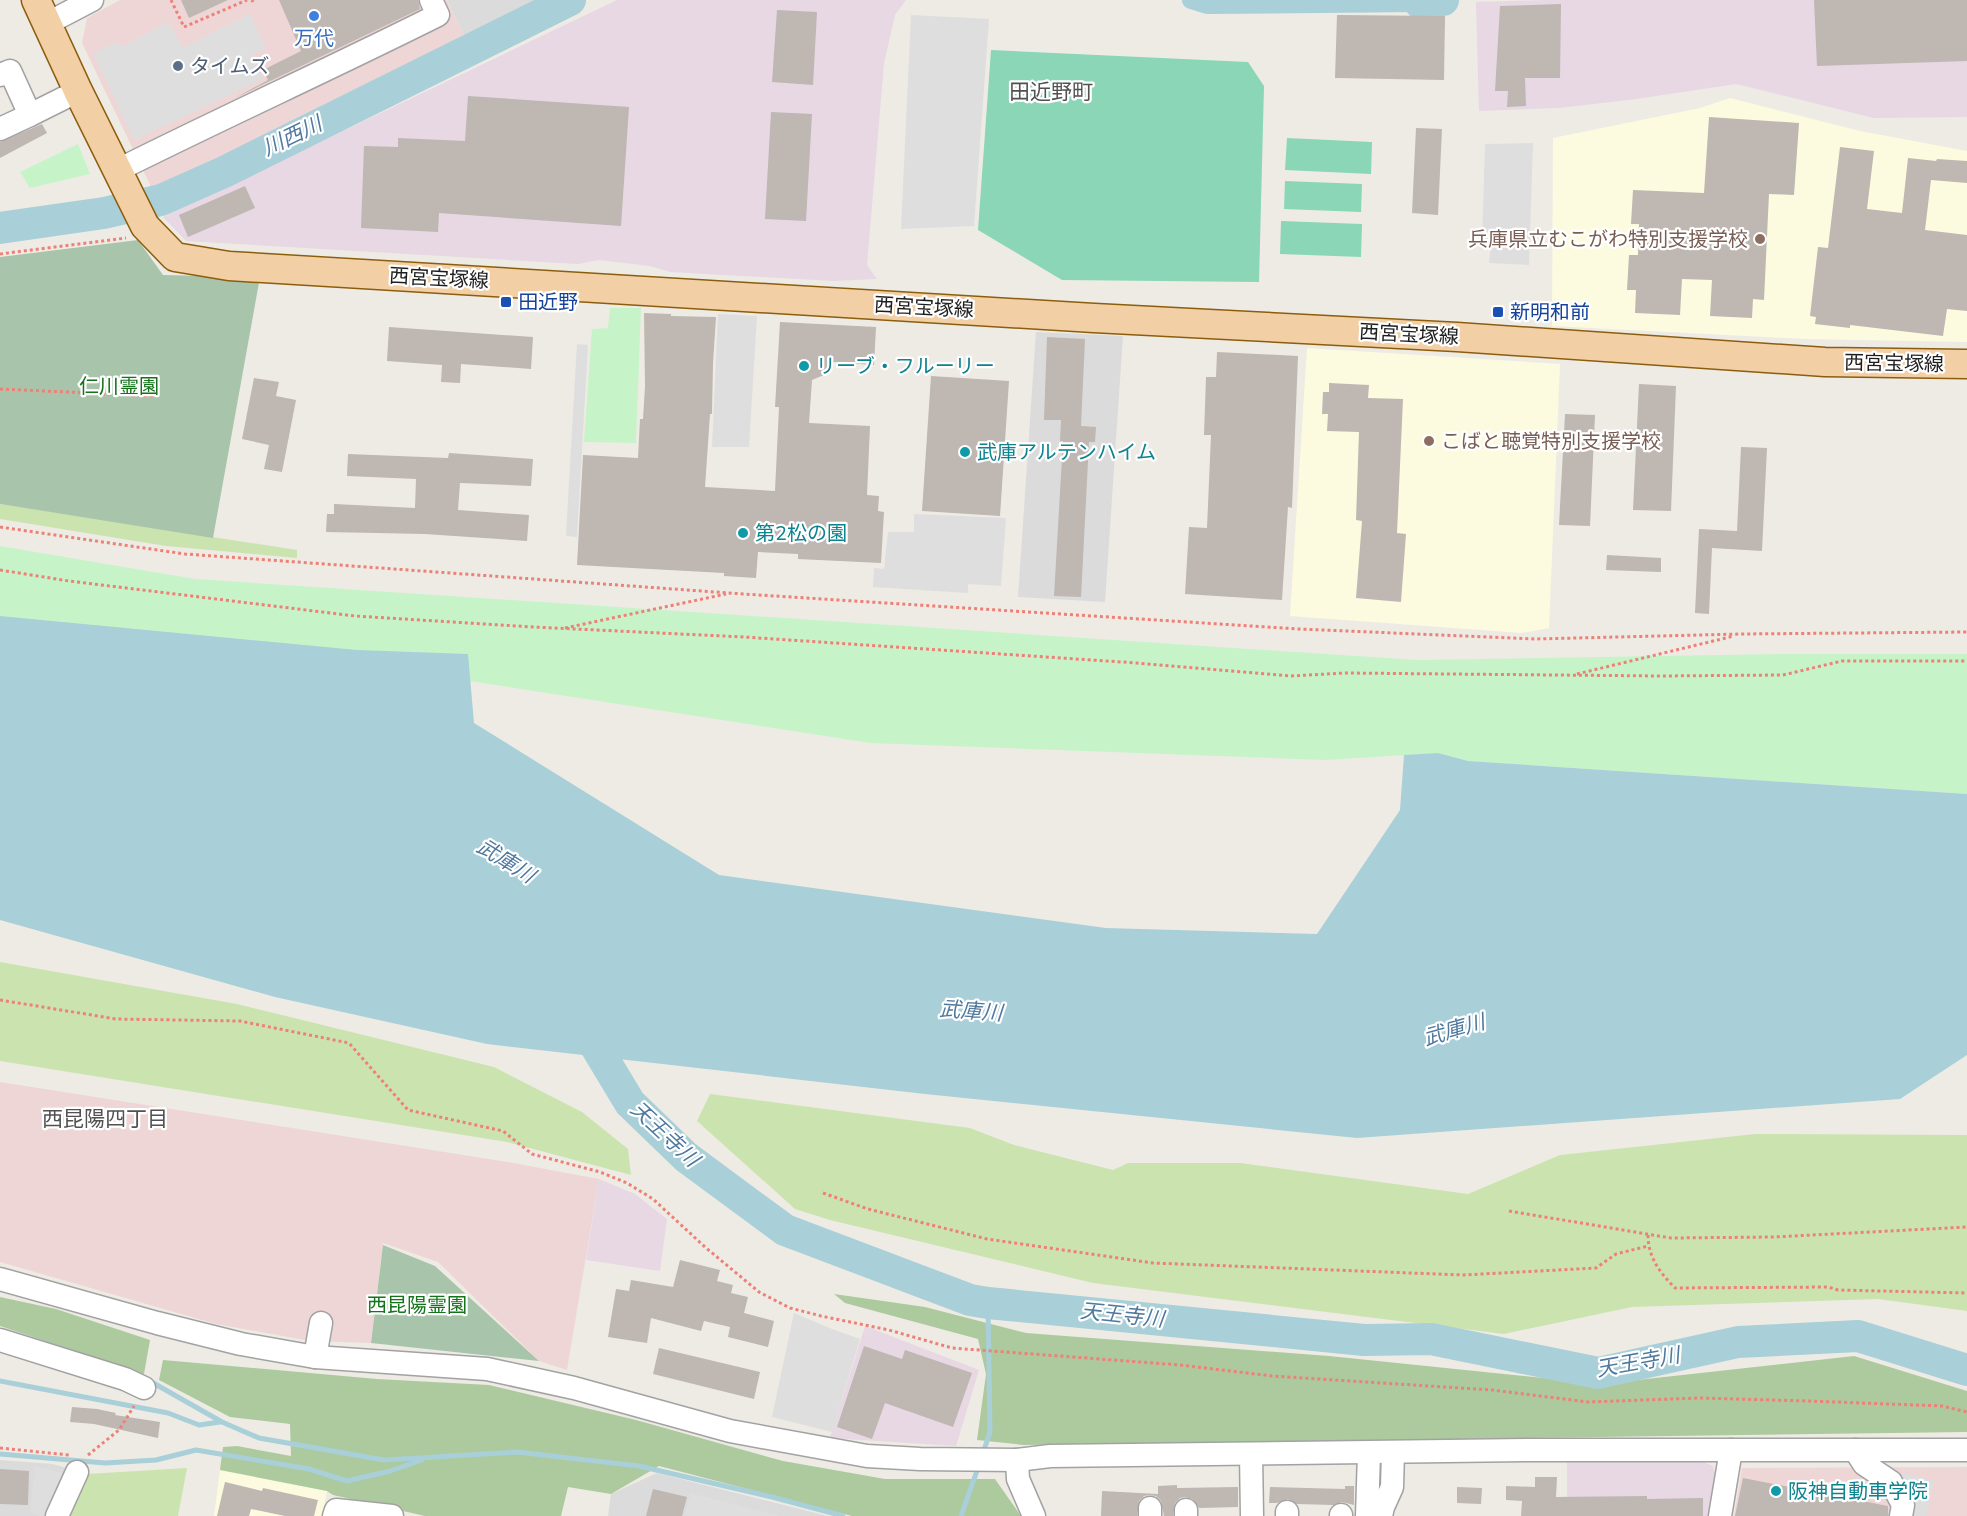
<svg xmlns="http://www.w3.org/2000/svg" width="1967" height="1516" font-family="'Nunito Sans','Noto Sans JP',sans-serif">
	<rect width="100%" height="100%" fill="#eeebe5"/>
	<!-- residential -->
	<g fill="#dcdbdb">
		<path d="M447 0H536L464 35Z"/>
		<path d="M1036 332 1123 336 1105 602 1018 597Z"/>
		<path d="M0 1460 53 1464 70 1469 48 1516H0Z"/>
		<path d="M657 1473 828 1516H608L611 1494Z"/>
	</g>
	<!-- commercial -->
	<g fill="#eed6d6">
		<path d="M120 0H447L464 35 154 193 82 43 87 18Z"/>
		<path d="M0 1082 508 1162 599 1179 567 1370 539 1361 438 1262 383 1243 371 1343 310 1341 216 1324 0 1262Z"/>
		<path d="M1967 1467V1516H1734L1742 1468Z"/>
	</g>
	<!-- industrial -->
	<g fill="#e7d8e4">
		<path d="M617 0H906L895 15 884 63 867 265 877 279 834 281 670 272 650 266 598 260 578 264 186 241 163 217Z"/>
		<path d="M1548 0H1967V117L1874 118 1736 84 1636 99 1559 108 1479 111 1476 2Z"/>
		<path d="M599 1179 635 1194 667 1219 660 1271 586 1260Z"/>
		<path d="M865 1326 979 1370 956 1446 830 1438Z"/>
		<path d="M1693 1458 1713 1466 1720 1496 1715 1516H1567V1459Z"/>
	</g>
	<!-- education -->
	<g fill="#fcfbe0">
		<path d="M1730 98 1860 131 1967 151V342L1806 339 1552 326 1553 138 1700 108Z"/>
		<path d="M1307 348 1560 364 1549 628 1522 633 1290 616Z"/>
		<path d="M220 1470 327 1491 322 1516H214Z"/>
	</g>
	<!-- grass -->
	<g fill="#cbe4af">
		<path d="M0 504 297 550V558L166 546 0 519Z"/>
		<path d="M0 962 237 1004 494 1067 582 1112 628 1149 631 1175 507 1142 0 1061Z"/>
		<path d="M710 1094 970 1128 1014 1145 1113 1170 1128 1163H1240L1468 1194 1560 1155 1755 1134 1967 1135V1311L1878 1299 1632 1307 1504 1334 1093 1283 830 1220 795 1209 697 1121Z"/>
		<path d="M187 1468 178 1516H66L87 1474Z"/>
	</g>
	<!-- forest -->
	<g fill="#acca9e">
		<path d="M834 1294 925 1307 1026 1333 1329 1356 1601 1384 1854 1356 1967 1391V1432L1024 1445 977 1440 986 1374 978 1339 845 1303Z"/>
		<path d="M0 1297 56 1309 150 1340 144 1374 0 1326Z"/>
		<path d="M163 1360 377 1379 489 1385 636 1420 783 1461 885 1479H995L1021 1516H852L659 1466 611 1494 568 1487 561 1516H425L333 1495 327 1491 220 1470 223 1447 237 1446 291 1456 290 1424 230 1417 159 1380Z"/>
	</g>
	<!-- cemetery -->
	<g fill="#a8c5ac">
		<path d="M138 240 163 275 260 277 213 538 0 504V257Z"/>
		<path d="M383 1245 435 1266 539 1361 371 1343Z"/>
	</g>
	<!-- park -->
	<g fill="#c6f4c8">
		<path d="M78 144 90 174 30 188 20 172Z"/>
		<path d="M610 308H641L636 443 584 442 592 329 608 328Z"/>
		<path d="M0 546 195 579 1417 660 1782 654H1967V794L1468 761 1438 753 1325 760 870 743 457 679 0 637Z"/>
	</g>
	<!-- pitch -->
	<g fill="#8ad6b7">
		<path d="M991 50 1248 62 1264 86 1259 282 1062 280 978 230Z"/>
		<path d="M1287 138 1372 142 1371 174 1285 170Z"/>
		<path d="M1285 181 1362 184 1361 212 1284 209Z"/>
		<path d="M1281 221 1362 224 1361 257 1280 254Z"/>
	</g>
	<!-- parking -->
	<g fill="#dedede">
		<path d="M250 14 266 49 252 54 263 79 134 140 93 53 117 42 121 47 168 22 183 48Z"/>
		<path d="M911 15 989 19 974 226 901 229Z"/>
		<path d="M1533 143 1529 265 1489 263 1491 244H1482L1485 144Z"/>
		<path d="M718 314 757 316 749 447H712Z"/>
		<path d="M577 344 588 345 577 537 566 536Z"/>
		<path d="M914 514 1006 518 1001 586 968 584V593L873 587 874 568 884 569 888 532H914Z"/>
		<path d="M794 1313 832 1329 860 1339 832 1432 772 1417Z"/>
		<path d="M35 1466 65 1474 46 1516H38L30 1512Z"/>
		<path d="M1896 1472 1934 1480 1926 1516H1887Z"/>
		<path d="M690 1493 781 1516H685Z"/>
	</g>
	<!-- water -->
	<path fill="#a9cfd8" d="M0 616 357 650 468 654 474 723 719 875 1106 928 1317 934 1400 810 1404 755 1438 753 1468 761 1967 794V1055L1900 1099 1357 1138 925 1094 487 1044 275 997 0 920Z"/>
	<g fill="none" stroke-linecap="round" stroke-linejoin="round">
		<!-- stream -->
		<g stroke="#a9cfd8" stroke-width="5">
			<path d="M148 1380 222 1422 259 1438 384 1460 517 1452 639 1466 772 1497 843 1516"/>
			<path d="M0 1381 168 1413 199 1425 220 1422"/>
			<path d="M983 1453 990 1432 988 1303"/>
			<path d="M0 1454 105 1463 156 1460 196 1450 309 1469 347 1481 390 1471 422 1460"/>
			<path d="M961 1516 979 1465"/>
		</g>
		<!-- canal -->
		<path stroke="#a9cfd8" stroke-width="18" d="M1191 0 1207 5 1420 3"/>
		<!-- river -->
		<g stroke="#a9cfd8" stroke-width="32">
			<path d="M1420 3 1443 0"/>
			<path d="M0 228 104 213 161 200 224 172 570 0"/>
			<path d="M580 1020 630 1103 686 1157 785 1230 970 1300 988 1303 1364 1340 1431 1339 1598 1373 1738 1342 1858 1336 1967 1370"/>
		</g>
	</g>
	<!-- building -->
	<g fill="#beb7b2">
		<path d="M181 0H228L189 18Z"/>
		<path d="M279 0H418L420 9 235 98 268 80 263 70 301 51Z"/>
		<path d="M1814 0H1967V61L1817 66Z"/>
		<path d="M1561 4 1560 78H1525L1526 106 1507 107 1508 91H1495L1500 6Z"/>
		<path d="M777 10 817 12 813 85 772 82Z"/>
		<path d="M1337 15 1445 16 1444 80 1335 78Z"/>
		<path d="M468 96 629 107 621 226 439 213 438 232 361 228 364 146 398 147V138L465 141Z"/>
		<path d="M771 112 812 114 806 221 765 219Z"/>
		<path d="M1709 117 1799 123 1794 195 1769 194 1764 300 1753 299 1752 318 1710 316 1712 280 1682 279 1680 315 1635 313 1636 290H1627L1629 255H1638L1639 224H1631L1633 190 1704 193Z"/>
		<path d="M42 124 47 133 0 158V142Z"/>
		<path d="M1416 128 1442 129 1438 215 1412 213Z"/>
		<path d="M1840 147 1874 151 1867 209 1902 213 1908 158 1936 161 1937 159 1967 161V183L1931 180 1925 230 1967 235V311L1947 309 1943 336 1850 325V328L1815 324 1816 317 1810 316 1818 247 1828 248Z"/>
		<path d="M245 186 255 208 188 237 179 215Z"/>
		<path d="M644 313 671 314V316L716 317 713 364 712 414H710L705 487 775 491 779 407H775L780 322 876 327 874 365 833 362 824 375 812 380 809 423 870 426 867 495 879 496 878 511 884 512 881 563 798 559V554L758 552 756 578 724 576V573L577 565 583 455 638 458 640 419H643L645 386Z"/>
		<path d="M389 327 533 337 531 369 461 364 460 383 441 382 442 365 387 361Z"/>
		<path d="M1047 337 1085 339 1081 426 1096 427 1095 442H1089L1081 597 1054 596 1063 441H1060L1061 420H1044Z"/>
		<path d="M1217 352 1298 356 1292 508 1288 507 1282 600 1185 594 1189 527 1207 528 1211 435H1204L1206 377H1216Z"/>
		<path d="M931 376 1009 381 1000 516 922 511Z"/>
		<path d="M254 378 279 382 276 396 296 400 282 472 264 469 269 445 242 439Z"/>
		<path d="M1329 383 1369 385 1368 398 1403 399 1397 533 1406 534 1401 602 1356 598 1362 521 1356 520 1359 432 1327 431 1328 414H1322L1323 392H1329Z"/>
		<path d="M1639 384 1676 386 1671 511 1633 510Z"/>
		<path d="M1565 414 1595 415 1590 526 1559 525Z"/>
		<path d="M1741 447 1767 448 1762 551 1712 548 1709 614 1695 613 1699 529 1737 531Z"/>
		<path d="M449 453 533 459 531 486 460 483 458 510 529 515 527 541 425 534 326 532 327 514H334V504L415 508 416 479 347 476 348 454 448 458Z"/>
		<path d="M1607 555 1661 558V572L1606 570Z"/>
		<path d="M680 1260 720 1270 717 1281 733 1285 731 1293 748 1297 744 1313 774 1321 768 1347 728 1337 730 1327 704 1321 701 1331 651 1318 647 1343 608 1337 616 1289 629 1291 631 1280 673 1287Z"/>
		<path d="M864 1346 902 1359 905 1350 972 1373 953 1427 885 1403 872 1439 837 1427Z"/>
		<path d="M659 1348 760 1372 754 1399 653 1374Z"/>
		<path d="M72 1407 97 1409 116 1413 115 1415 160 1422 158 1438 94 1424 70 1422Z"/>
		<path d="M0 1469 29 1471 28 1505 0 1504Z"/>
		<path d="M1535 1477H1557L1556 1497 1647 1496V1499L1703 1498V1516H1521L1522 1501 1506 1500V1486L1535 1487Z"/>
		<path d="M1743 1478 1888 1506V1516H1735Z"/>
		<path d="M225 1482 262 1491 263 1488 318 1500 314 1516H285L251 1509 249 1516H217Z"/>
		<path d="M1177 1485V1488L1238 1487V1507L1199 1508 1193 1499 1185 1497 1180 1498 1175 1503 1173 1516H1164L1161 1501 1156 1496 1149 1495 1144 1496 1139 1501 1137 1516H1101L1102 1491 1158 1494V1486Z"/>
		<path d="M1345 1486H1354V1505L1342 1502 1333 1505 1297 1504 1288 1499 1277 1503H1269L1270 1487 1345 1489Z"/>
		<path d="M1457 1487 1482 1488 1481 1504 1457 1503Z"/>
		<path d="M653 1489 687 1497 682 1516H646Z"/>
	</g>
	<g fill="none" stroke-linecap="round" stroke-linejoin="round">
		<!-- minor casing -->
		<g stroke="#a2a2a2" stroke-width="25">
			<g id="minor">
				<path d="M48 23 92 0"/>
				<path d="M0 75 10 71 30 115 0 129"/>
				<path d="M30 115 78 91"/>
				<path d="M118 170C224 117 332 68 438 15L431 0"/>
				<path d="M0 1279 157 1323 241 1344 315 1357 487 1369 574 1388 730 1431 867 1456 920 1459 1017 1460 1050 1456 1534 1450H1967"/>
				<path d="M0 1340 125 1379 144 1388"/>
				<path d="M315 1357 321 1323"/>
				<path d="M1855 1450 1864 1464 1891 1482 1903 1505 1901 1516"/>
				<path d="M1251 1454 1252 1516"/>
				<path d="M1017 1460 1018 1479 1034 1516"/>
				<path d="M1186 1510V1516"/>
				<path d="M57 1516 77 1472"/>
				<path d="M334 1516 336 1510 392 1516"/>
				<path d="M1150 1516V1508"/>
				<path d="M1287 1516V1512"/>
				<path d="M1341 1516V1515"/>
				<path d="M1367 1516 1369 1453"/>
				<path d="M1381 1516 1383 1507 1392 1487 1393 1452"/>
				<path d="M1720 1516 1731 1450"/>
			</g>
		</g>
		<!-- major casing -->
		<g stroke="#8b5e0d" stroke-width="31">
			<path id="major" d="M36 0 78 91 145 226 175 257 229 266 1094 318 1457 337 1825 362 1967 364"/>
		</g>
		<!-- path -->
		<g stroke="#ed8077" stroke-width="3" stroke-dasharray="3 3" stroke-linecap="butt">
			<path d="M171 0 184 27 247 0"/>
			<path d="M252 0 253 2"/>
			<path d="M0 254 126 238"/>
			<path d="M0 389 156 396"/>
			<path d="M0 527 185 554 743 594 1299 629 1535 639 1741 634 1967 632"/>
			<path d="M0 570 69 581 355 616 533 627 744 637 1137 663 1291 676 1345 673 1661 676 1783 675 1842 661H1967"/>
			<path d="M565 628 726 594"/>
			<path d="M1577 674 1734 636"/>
			<path d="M0 1000 116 1019 240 1021 349 1043 408 1110 503 1131 532 1154 600 1172 627 1183 653 1199 705 1247 759 1292 790 1308 821 1316 889 1330 952 1348 1180 1365 1272 1376 1492 1390 1588 1402 1699 1398 1808 1401 1942 1406 1967 1412"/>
			<path d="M823 1193 868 1209 987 1239 1153 1263 1463 1275 1596 1268 1616 1254 1648 1246"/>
			<path d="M1509 1211 1671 1238 1774 1237 1967 1227"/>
			<path d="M1648 1235C1648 1257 1660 1273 1675 1288L1828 1287 1838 1290 1967 1293"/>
			<path d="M0 1448 69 1455"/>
			<path d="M88 1455 119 1430 134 1406"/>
		</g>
		<!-- minor -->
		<use href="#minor" stroke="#fff" stroke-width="22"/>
		<!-- major -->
		<use href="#major" stroke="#f3cfa5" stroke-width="28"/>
	</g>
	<!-- markers -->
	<circle fill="#3f7fe0" stroke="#fff" stroke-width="2" cx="314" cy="16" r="6"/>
	<circle fill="#5c6f8a" stroke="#fff" stroke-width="2" cx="178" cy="66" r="6"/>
	<g fill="#8d6e63" stroke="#fff" stroke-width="2">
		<circle cx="1760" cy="239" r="6"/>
		<circle cx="1429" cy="441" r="6"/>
	</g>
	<g fill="#1a4fb4" stroke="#fff" stroke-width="2">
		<rect x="500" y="296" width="12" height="12" rx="3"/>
		<rect x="1492" y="306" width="12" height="12" rx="3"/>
	</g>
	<g fill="#0f9aa8" stroke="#fff" stroke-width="2">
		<circle cx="804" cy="366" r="6"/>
		<circle cx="965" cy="452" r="6"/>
		<circle cx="743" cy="533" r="6"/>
		<circle cx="1776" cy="1491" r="6"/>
	</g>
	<g text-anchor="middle" stroke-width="4.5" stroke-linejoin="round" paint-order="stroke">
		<!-- shop labels -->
		<g font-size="20" fill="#366cbe" stroke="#fff">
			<text x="314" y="45">万代</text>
		</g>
		<!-- service labels -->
		<g font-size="20" fill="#4e5e75" stroke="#fff" text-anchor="start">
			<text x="190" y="73">タイムズ</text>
		</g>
		<!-- education labels -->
		<g font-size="20" fill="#785e54" stroke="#fff" text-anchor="end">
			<text x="1748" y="246">兵庫県立むこがわ特別支援学校</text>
			<text x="1441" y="448" text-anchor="start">こばと聴覚特別支援学校</text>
		</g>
		<!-- street labels -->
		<g font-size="20" fill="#1e1e1e" stroke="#fff">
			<text transform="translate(439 278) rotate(3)" y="7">西宮宝塚線</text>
			<text transform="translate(924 307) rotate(3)" y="7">西宮宝塚線</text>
			<text transform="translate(1409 334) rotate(3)" y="7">西宮宝塚線</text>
			<text transform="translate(1894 363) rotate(1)" y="7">西宮宝塚線</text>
		</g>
		<!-- transit labels -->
		<g font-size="20" fill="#164399" stroke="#fff" text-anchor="start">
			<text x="518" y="309">田近野</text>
			<text x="1510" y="319">新明和前</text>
		</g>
		<!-- culture labels -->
		<g font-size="20" fill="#0d838f" stroke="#fff" text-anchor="start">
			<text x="816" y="373">リーブ・フルーリー</text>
			<text x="977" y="459">武庫アルテンハイム</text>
			<text x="755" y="540">第2松の園</text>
			<text x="1788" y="1498">阪神自動車学院</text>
		</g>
		<!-- park labels -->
		<g font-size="20" fill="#15731b" stroke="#fff">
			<text x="119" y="393">仁川霊園</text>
			<text x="417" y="1312">西昆陽霊園</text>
		</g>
		<!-- neighbourhood labels -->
		<g font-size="21" fill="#515151" stroke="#fff">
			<text x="1051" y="99">田近野町</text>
			<text x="105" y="1126">西昆陽四丁目</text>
		</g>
		<!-- water labels -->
		<g font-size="21" font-style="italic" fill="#50799e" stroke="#fff">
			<text transform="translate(292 136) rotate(-26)" y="7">川西川</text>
			<text transform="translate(506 861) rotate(32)" y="7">武庫川</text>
			<text transform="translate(971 1011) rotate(4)" y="7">武庫川</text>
			<text transform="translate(1454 1030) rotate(-16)" y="7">武庫川</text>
			<text transform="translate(665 1134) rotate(43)" y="7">天王寺川</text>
			<text transform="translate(1122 1315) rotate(6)" y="7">天王寺川</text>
			<text transform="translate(1638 1362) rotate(-10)" y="7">天王寺川</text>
		</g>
	</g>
</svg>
